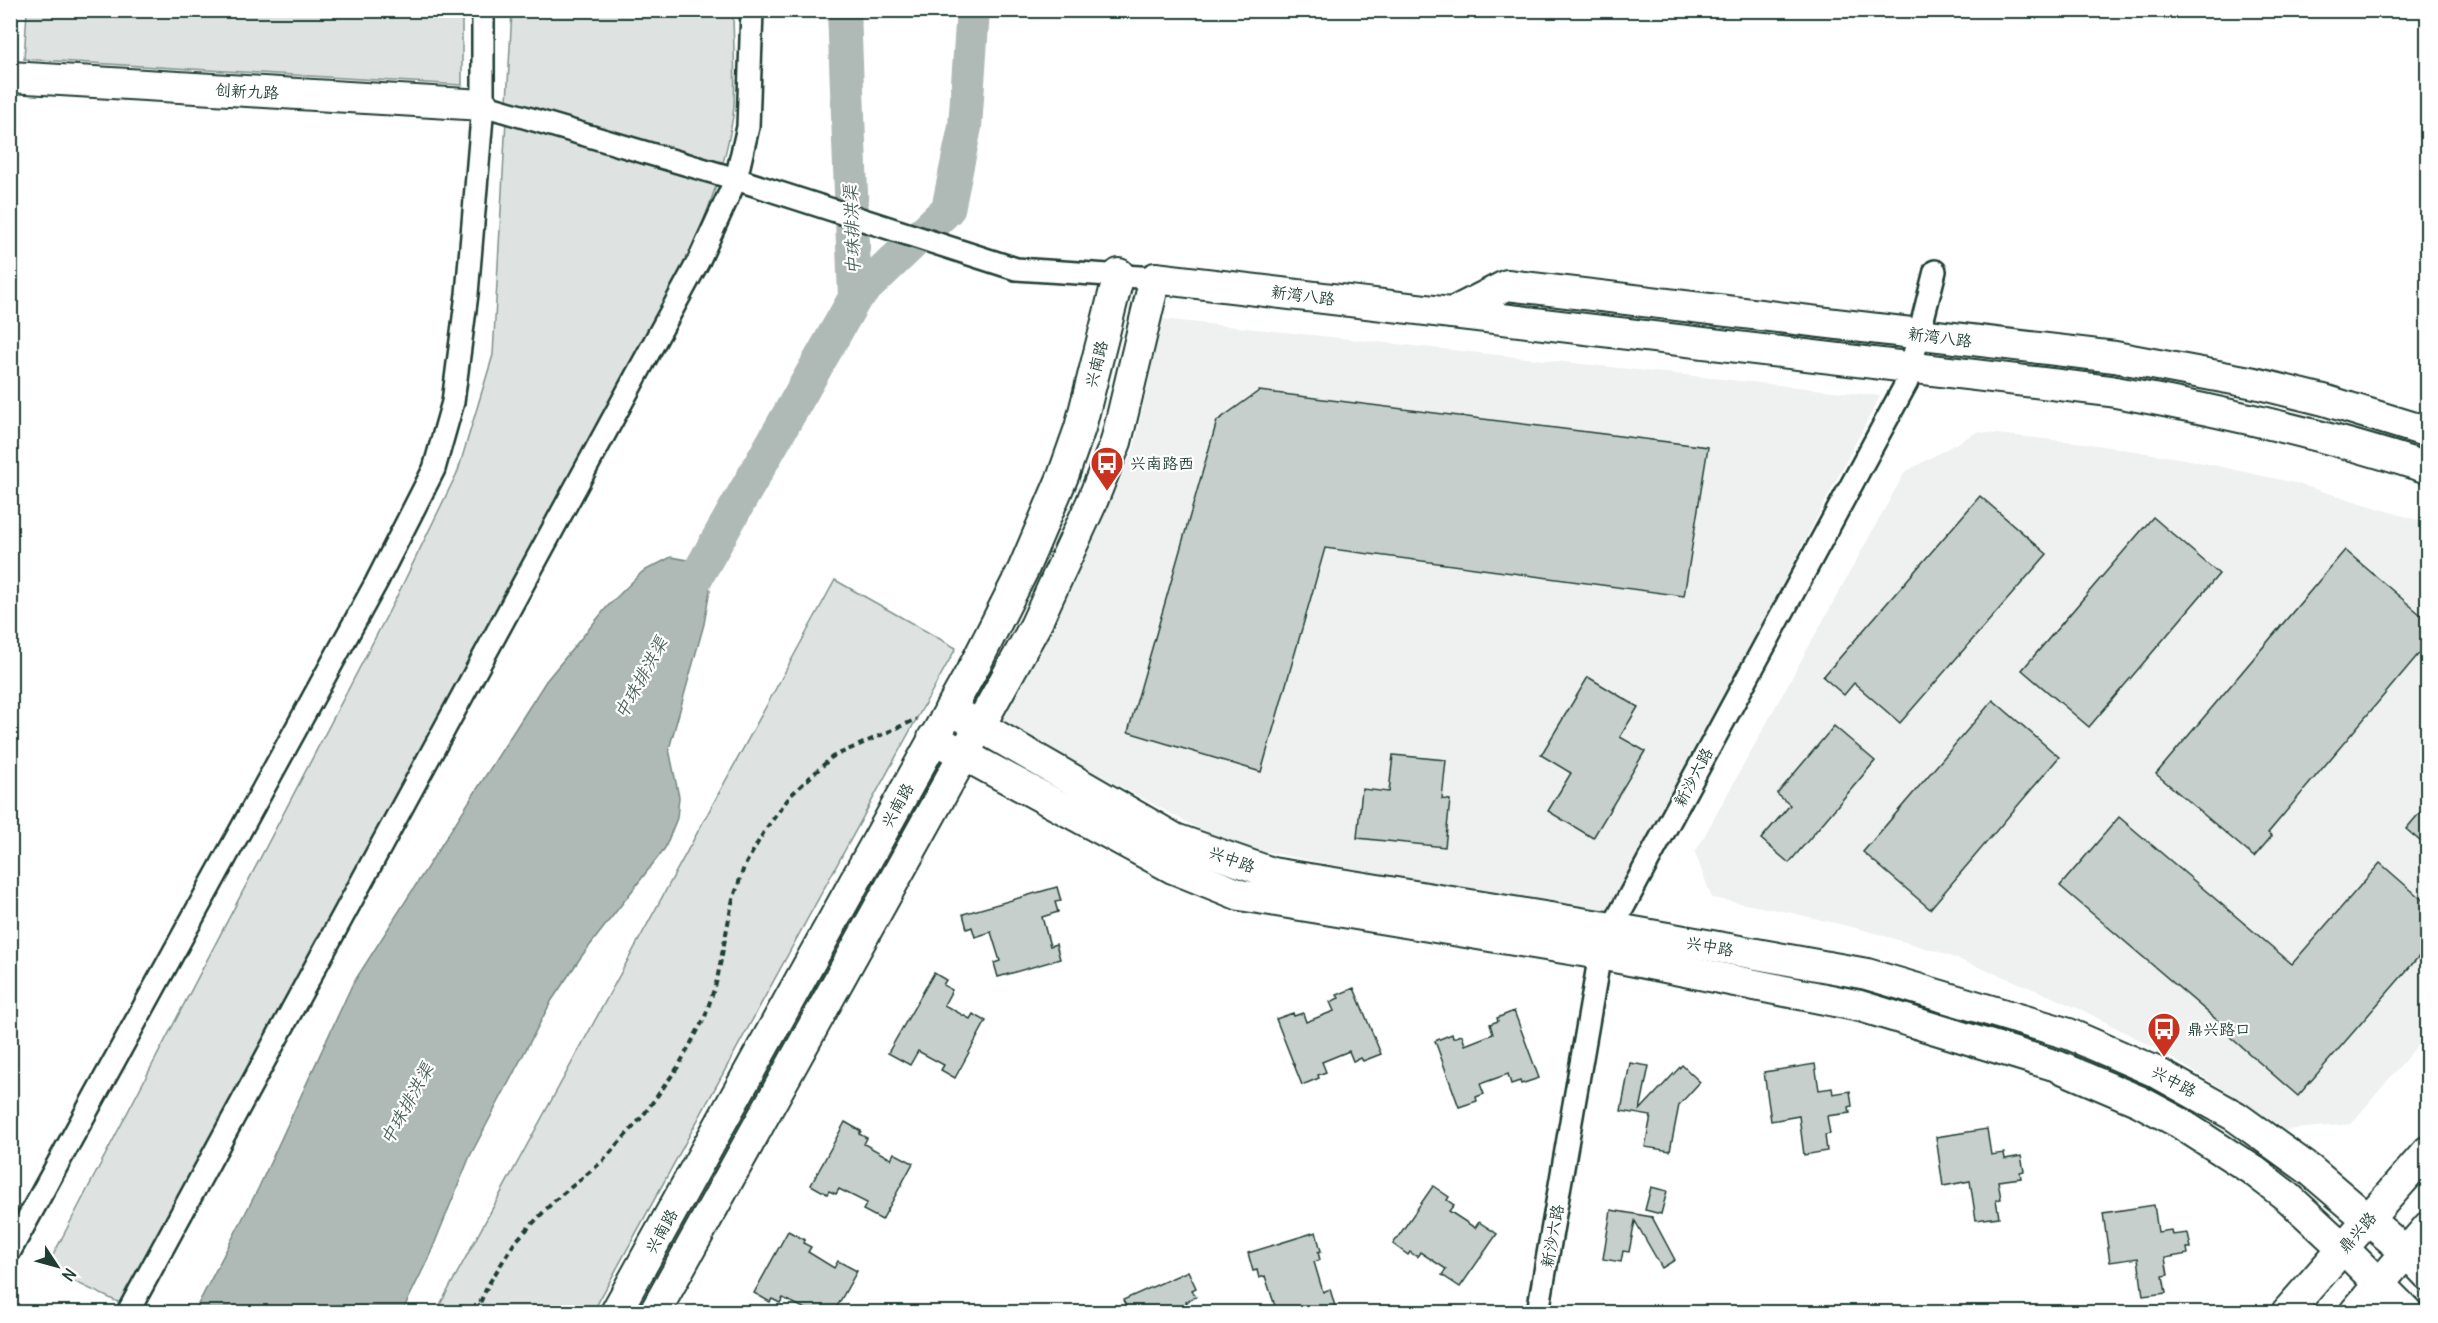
<svg xmlns="http://www.w3.org/2000/svg" width="2438" height="1323" font-family="Delius,'LXGW WenKai TC',sans-serif">
	<rect width="100%" height="100%" fill="#fff"/>
	<filter id="ink" filterUnits="userSpaceOnUse"><feTurbulence type="fractalNoise" baseFrequency=".0167" numOctaves="2"/><feDisplacementMap in="SourceGraphic" scale="12" xChannelSelector="R" yChannelSelector="G"/><feConvolveMatrix kernelMatrix="1 2 1 2 8 2 1 2 1" color-interpolation-filters="sRGB"/></filter>
	<g filter="url(#ink)">
		<!-- built -->
		<g fill="#eef1f0">
			<path d="M1162 319 1880 396 1608 919 1227 844 999 721 1047 637 1134 449Z"/>
			<path d="M1977 432 2084 443 2190 460 2295 483 2427 523V1034L2351 1124 2285 1130 2220 1087 2153 1047 2084 1011 2012 980 1939 952 1864 930 1788 912 1712 898 1695 853 1905 472Z"/>
		</g>
		<!-- green -->
		<g fill="#dee3e2" stroke="#7e908b" stroke-width="1.5">
			<path d="M27 11H462V85L24 59Z"/>
			<path d="M512 11H733C733 45 737 82 733 116 724 177 699 234 674 290L120 1303 71 1280 51 1259 398 594 458 471 493 355Z"/>
			<path d="M835 580 956 648 917 718 593 1312H436Z"/>
		</g>
		<!-- water -->
		<path fill="#afbab7" stroke="#758883" stroke-width="1.5" d="M671 557 703 563 710 590 704 624 669 749 679 797 677 818 665 848 581 957 552 1000 470 1156 429 1257 402 1312H194L258 1189 352 985 546 681 607 607 642 572Z"/>
		<g fill="none" stroke-linecap="round" stroke-linejoin="round">
			<!-- river -->
			<g stroke="#afbab7" stroke-width="34">
				<path d="M855 298 948 209 965 127 973 10"/>
				<path d="M681 604 855 298 844 10"/>
			</g>
		</g>
		<!-- building -->
		<g fill="#c7cfcc" stroke="#1f3d34" stroke-width="1.5">
			<path d="M1259 391 1708 447 1684 596 1325 548 1261 772 1128 732 1217 421Z"/>
			<path d="M1980 496 2047 554 1900 723 1854 683 1844 695 1823 677Z"/>
			<path d="M2153 517 2219 574 2089 727 2022 670Z"/>
			<path d="M2345 550 2427 620V644L2268 833 2272 836 2254 857 2156 774Z"/>
			<path d="M1588 677 1638 707 1620 737 1645 751 1593 838 1548 811 1571 773 1541 755Z"/>
			<path d="M1993 700 2059 757 1930 909 1863 852Z"/>
			<path d="M1834 726 1875 761 1789 863 1761 839 1790 805 1777 794Z"/>
			<path d="M1393 755 1446 760 1442 799 1450 800 1445 847 1357 838 1362 789 1389 792Z"/>
			<path d="M2427 804V847L2406 829Z"/>
			<path d="M2119 817 2292 964 2380 863 2427 904V947L2298 1096 2229 1036 2232 1033 2060 886Z"/>
			<path d="M1057 887 1061 901 1055 902 1058 912 1042 917 1050 946 1056 944 1060 959 998 977 994 963 1000 961 991 932 975 937 972 927 967 929 963 914Z"/>
			<path d="M934 973 946 980 943 985 952 990 944 1005 970 1019 973 1014 986 1021 955 1078 941 1070 944 1065 918 1051 910 1065 888 1053Z"/>
			<path d="M1354 988 1381 1054 1363 1061 1361 1058 1353 1061 1349 1051 1322 1062 1326 1072 1318 1075 1319 1078 1302 1085 1276 1019 1293 1013 1294 1016 1303 1013 1306 1022 1334 1011 1330 1002 1339 998 1337 995Z"/>
			<path d="M1514 1011 1539 1078 1521 1084 1520 1081 1511 1084 1508 1074 1480 1084 1484 1094 1476 1097 1477 1101 1459 1107 1435 1041 1452 1034 1453 1038 1462 1035 1465 1045 1493 1034 1490 1024 1498 1021 1497 1018Z"/>
			<path d="M1630 1063 1649 1066 1640 1110 1682 1065 1700 1082 1679 1105 1670 1151 1645 1147 1651 1116 1621 1111Z"/>
			<path d="M1815 1064 1819 1090 1832 1088 1833 1094 1850 1091 1852 1106 1849 1107 1850 1113 1827 1116 1830 1134 1825 1135 1827 1151 1804 1155 1799 1116 1771 1121 1764 1072Z"/>
			<path d="M845 1122 861 1131 859 1134 867 1138 864 1144 891 1159 894 1153 913 1163 882 1220 863 1210 867 1203 839 1189 836 1194 829 1191 827 1194 811 1185Z"/>
			<path d="M1987 1129 1991 1155 2004 1153 2005 1159 2021 1156 2024 1171 2020 1172 2021 1178 1998 1181 2001 1199 1996 1200 1999 1217 1976 1220 1970 1181 1943 1186 1936 1137Z"/>
			<path d="M1433 1186 1449 1197 1447 1200 1454 1205 1449 1211 1475 1228 1479 1222 1497 1234 1460 1287 1442 1275 1446 1269 1420 1252 1417 1257 1410 1252 1408 1255 1393 1244Z"/>
			<path d="M1651 1187 1667 1191 1661 1214 1645 1210Z"/>
			<path d="M2154 1205 2158 1232 2171 1230 2172 1235 2188 1233 2191 1248H2187L2188 1254 2165 1258 2168 1275 2163 1276 2166 1293 2143 1296 2138 1258 2110 1262 2103 1213Z"/>
			<path d="M1611 1210 1652 1217 1675 1260 1662 1268 1635 1221 1629 1252 1623 1251 1621 1262 1603 1259Z"/>
			<path d="M788 1231 805 1240 803 1243 811 1247 808 1252 834 1268 838 1261 857 1271 834 1312H812L783 1298 780 1303 772 1299 770 1302 754 1293Z"/>
			<path d="M1316 1232 1321 1251 1318 1252 1320 1260 1314 1262 1323 1292 1330 1289 1336 1310 1327 1312H1277L1265 1276 1259 1278 1257 1270 1253 1271 1248 1253Z"/>
			<path d="M1188 1271 1196 1288 1192 1290 1196 1297 1186 1302 1189 1306 1175 1312H1129L1123 1300Z"/>
		</g>
		<g fill="none" stroke-linecap="round" stroke-linejoin="round">
			<!-- street casing -->
			<g stroke="#1f3d34" stroke-width="26">
				<g id="street">
					<path d="M483 105 736 179 1016 269 1155 278"/>
					<path d="M10 1251 376 583 434 469 453 402 467 294 483 105V10"/>
					<path d="M128 1312 699 260 736 179 748 127 752 10"/>
					<path d="M1538 1312 1600 954 1612 928 1907 382 1935 271"/>
				</g>
			</g>
			<!-- secondary casing -->
			<g stroke="#1f3d34" stroke-width="34">
				<g id="secondary">
					<path d="M10 77 483 105"/>
					<path d="M1452 313 1507 285 2115 357 2255 383 2324 400 2428 432"/>
					<path d="M950 709 1175 839 1272 873 1612 928 1867 974 2069 1034 2154 1071 2235 1116 2310 1170 2406 1252 2428 1275"/>
					<path d="M933 738 1173 868 1240 895 1600 954 1860 1006 2057 1066 2139 1101 2178 1122 2254 1171 2289 1198 2343 1248 2407 1312"/>
					<path d="M616 1312 976 663 1023 570 1063 476 1080 428 1119 274"/>
					<path d="M655 1312 1035 626 1091 504 1116 442 1155 278 2110 391C2218 410 2323 434 2428 468"/>
					<path d="M2287 1312 2428 1151"/>
					<path d="M2355 1312 2428 1227"/>
				</g>
			</g>
			<!-- path -->
			<path stroke="#1f3d34" stroke-width="4" stroke-dasharray="6 4.5" stroke-linecap="butt" d="M476 1312 488 1285 515 1242 554 1201 603 1161 642 1117 678 1067 705 1017 717 980 732 903 744 867 765 830 791 795 832 757 917 719"/>
			<!-- street -->
			<use href="#street" stroke="#fff" stroke-width="21"/>
			<!-- secondary -->
			<use href="#secondary" stroke="#fff" stroke-width="30"/>
		</g>
	</g>
	<!-- icons -->
	<defs>
		<g id="bus-pin" transform="scale(1.725)"><path d="M0 17L-7.5 6A9.5 9.5 0 1 1 7.5 6Z" fill="#c8321e" stroke="#fff"/><path d="M-5-6H5V4H4V6H2V4H-2V6H-4V4H-5ZM-3.5-4V0h7V-4ZM-3.5 1.2v1.5H-2V1.2ZM2 1.2v1.5H3.5V1.2Z" fill="#fff"/></g>
	</defs>
	<g fill-rule="evenodd">
		<use href="#bus-pin" x="1107" y="463"/>
		<use href="#bus-pin" x="2164" y="1029"/>
	</g>
	<g text-anchor="middle" stroke-width="4.5" stroke-linejoin="round" paint-order="stroke">
		<!-- street labels -->
		<g font-size="16" fill="#1f3d34" stroke="#fff">
			<text transform="translate(247 91) rotate(3)" y="6">创新九路</text>
			<text transform="translate(1303 295) rotate(7)" y="6">新湾八路</text>
			<text transform="translate(1940 337) rotate(7)" y="6">新湾八路</text>
			<text transform="translate(1096 364) rotate(-76)" y="6">兴南路</text>
			<text transform="translate(1693 777) rotate(-62)" y="6">新沙六路</text>
			<text transform="translate(897 805) rotate(-61)" y="6">兴南路</text>
			<text transform="translate(1232 859) rotate(20)" y="6">兴中路</text>
			<text transform="translate(1710 946) rotate(10)" y="6">兴中路</text>
			<text transform="translate(2174 1081) rotate(28)" y="6">兴中路</text>
			<text transform="translate(661 1231) rotate(-61)" y="6">兴南路</text>
			<text transform="translate(2357 1232) rotate(-49)" y="6">鼎兴路</text>
			<text transform="translate(1552 1236) rotate(-80)" y="6">新沙六路</text>
		</g>
		<!-- poi labels -->
		<g font-size="16" fill="#1f3d34" stroke="#fff" text-anchor="start">
			<text x="1130" y="469">兴南路西</text>
			<text x="2187" y="1035">鼎兴路口</text>
		</g>
		<!-- water labels -->
		<g font-size="18" font-style="italic" fill="#4a625b" stroke="#fff">
			<text transform="translate(852 230) rotate(-92)" y="6">中珠排洪渠</text>
			<text transform="translate(641 678) rotate(-61)" y="6">中珠排洪渠</text>
			<text transform="translate(407 1104) rotate(-61)" y="6">中珠排洪渠</text>
		</g>
	</g>
	<!-- margin -->
	<rect width="2438" height="1323" fill="none" stroke="#fff" stroke-width="36"/>
	<rect x="18" y="18" width="2402" height="1287" fill="none" stroke="#1f3d34" stroke-width="2" filter="url(#ink)"/>
	<!-- north arrow -->
	<g transform="translate(57 1266) rotate(126)" stroke="#ffffff" stroke-width="4.5" paint-order="stroke">
	<path d="M0-4.5L10 22L0 15L-10 22Z" fill="#1f3d34"/>
	<text y="-9" font-size="16" font-weight="bold" text-anchor="middle" fill="#1f3d34">N</text>
	</g>
</svg>
